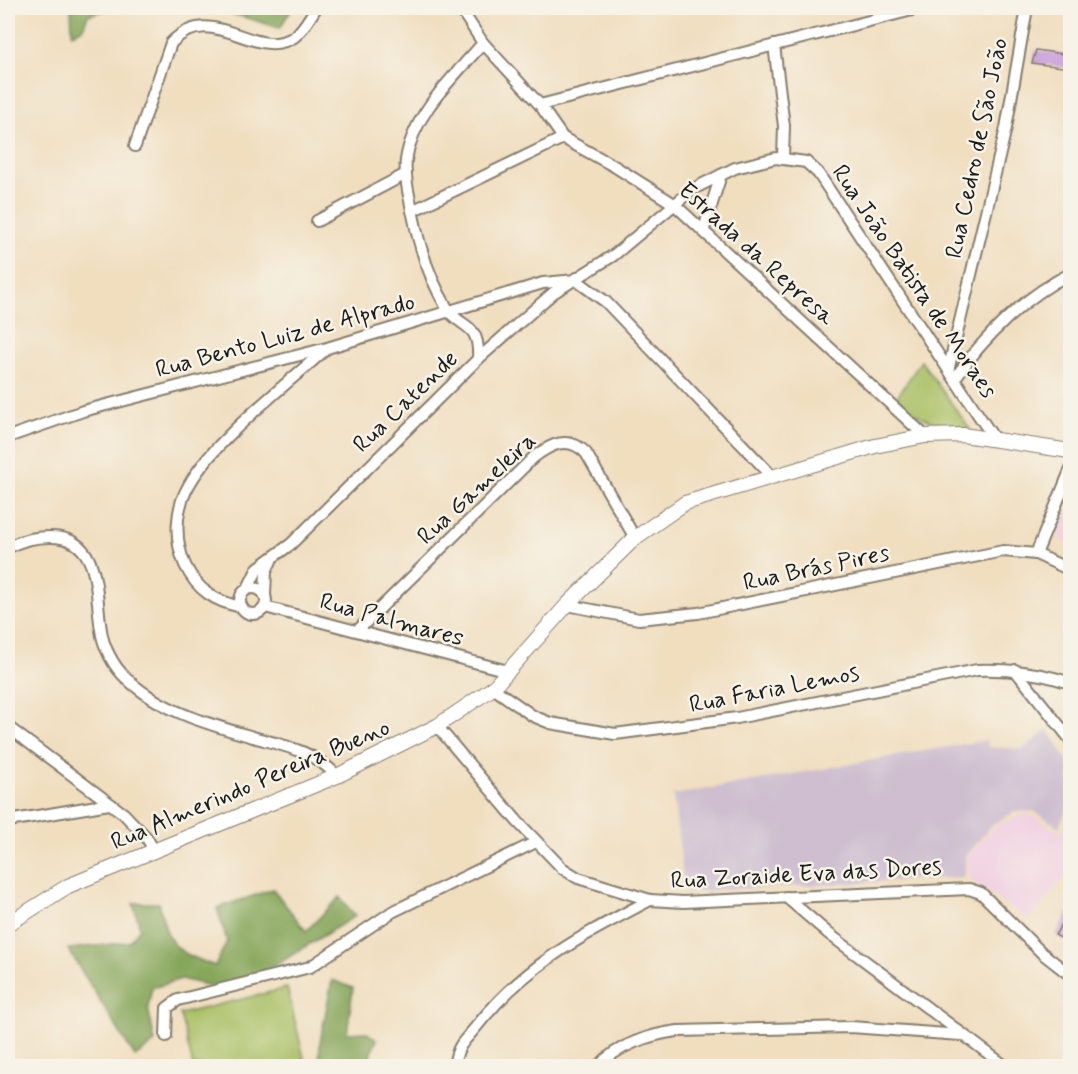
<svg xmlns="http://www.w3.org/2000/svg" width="1078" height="1074" font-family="Mynerve,sans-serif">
	<rect width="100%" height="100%" fill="#f7f3e8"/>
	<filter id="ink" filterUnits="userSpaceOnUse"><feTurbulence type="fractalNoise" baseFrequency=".0167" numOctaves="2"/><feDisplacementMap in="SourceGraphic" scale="12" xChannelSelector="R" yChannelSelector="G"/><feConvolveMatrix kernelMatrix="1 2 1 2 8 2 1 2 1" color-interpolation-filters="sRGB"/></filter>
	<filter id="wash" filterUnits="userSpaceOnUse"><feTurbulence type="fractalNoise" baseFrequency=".008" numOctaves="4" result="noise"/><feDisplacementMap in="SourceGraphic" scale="24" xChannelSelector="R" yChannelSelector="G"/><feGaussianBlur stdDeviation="1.35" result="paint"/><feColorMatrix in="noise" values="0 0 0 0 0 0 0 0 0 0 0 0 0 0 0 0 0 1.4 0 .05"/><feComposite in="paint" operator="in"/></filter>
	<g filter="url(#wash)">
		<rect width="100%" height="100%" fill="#f0debf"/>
		<!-- built -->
		<g fill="#f1d0e2">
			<path d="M1070 511V545L1059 538 1060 518Z"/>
			<path d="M1027 813 1060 832 1070 815V871L1028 920 968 878V856L996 825Z"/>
		</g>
		<!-- industrial -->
		<path fill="#cebed0" d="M1048 729 1070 765V802L1059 827 1034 811 1014 812 992 825 965 856V877L685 892 673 795 987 740 988 747 1023 749Z"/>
		<!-- green -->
		<g fill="#a8bf64" stroke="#626e40" stroke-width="1.5">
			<path d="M921 361 970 429C940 427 917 420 897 397Z"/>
			<path d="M287 988 306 1066H193L180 1014Z"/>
		</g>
		<!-- forest -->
		<g fill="#86a65a" stroke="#51613b" stroke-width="1.5">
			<path d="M71 8H115L88 15 83 28 72 34Z"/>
			<path d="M213 8H292L280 28Z"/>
			<path d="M273 889 306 931 340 897 355 916 258 976 218 988 181 979 152 988 148 1007 155 1043 135 1057 68 949 129 942 140 928 133 903H159C169 948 173 950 215 966L227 941 217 908Z"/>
			<path d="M332 980 353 988 347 1033 366 1032 377 1040 371 1052 369 1066H319L320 1042Z"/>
		</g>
		<g id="blocks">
			<!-- building -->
			<g fill="#c89edb">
				<path d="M1036 50 1070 55V68L1032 63Z"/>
				<path d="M1070 911V943L1055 935Z"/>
			</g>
		</g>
	</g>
	<g filter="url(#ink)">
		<use href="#blocks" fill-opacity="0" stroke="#867d6e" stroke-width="1.5"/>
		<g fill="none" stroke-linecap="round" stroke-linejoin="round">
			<!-- minor casing -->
			<g stroke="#867d6e" stroke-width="14">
				<g id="minor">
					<path d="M460 8 483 43 540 105 563 138 614 166 674 204 925 436"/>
					<path d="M774 45 784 126 783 158"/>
					<path d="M540 105 920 8"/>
					<path d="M135 146 171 43C213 0 254 62 294 37 303 30 310 17 316 8"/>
					<path d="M412 211 563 138"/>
					<path d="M317 221 406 174"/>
					<path d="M704 229 721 175"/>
					<path d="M478 359C480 320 460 330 447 308 431 281 420 250 414 219 410 200 404 178 406 160 413 113 454 77 483 43"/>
					<path d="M949 367 1006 128 1027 8"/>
					<path d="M955 378C984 337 1025 296 1070 274"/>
					<path d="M8 437 83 411 327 348 543 283 576 280 606 302 771 475"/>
					<path d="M8 548C20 540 36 537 51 537 102 537 95 595 101 630 103 646 113 666 126 678 160 711 208 724 253 737 285 746 314 751 337 776"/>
					<path d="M1036 554 1070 471"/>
					<circle cx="253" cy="601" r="13"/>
					<path d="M248 588 258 568 291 544 478 359 553 293 614 255 693 189 735 168 776 158 806 162 818 173 995 440"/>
					<path d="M265 595 266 571 271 561"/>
					<path d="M567 605 639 619 698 613 1003 551 1036 554 1070 570"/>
					<path d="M242 607C215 602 197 590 185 565 174 540 175 509 189 485 214 440 286 385 326 349"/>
					<path d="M265 607 508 671"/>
					<path d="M357 631 534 457C551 444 569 435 586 453L635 538"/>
					<path d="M1015 670 1070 739"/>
					<path d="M493 688 533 716 550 723 615 734 737 718 977 670C1010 669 1039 672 1070 683"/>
					<path d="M437 726 517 821 562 868 578 878 650 900 683 902 969 889 981 893 1042 953 1070 975"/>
					<path d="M8 727 124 814 147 838 154 851"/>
					<path d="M8 821 109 804"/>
					<path d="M786 897 829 934 1005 1066"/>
					<path d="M166 1036 167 1008 178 1000 310 967 392 912 536 842"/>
					<path d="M454 1066C458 1044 462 1044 476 1027 526 964 580 937 650 900"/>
					<path d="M599 1066C617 1045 652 1034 678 1031L851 1027 960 1035"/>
				</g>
			</g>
			<!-- secondary casing -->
			<g stroke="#867d6e" stroke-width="16">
				<path id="secondary" d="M8 924 68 886 337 776 437 726 493 688 567 605 635 538 685 503 875 446 925 436 963 435 1070 451"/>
			</g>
			<!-- minor -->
			<use href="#minor" stroke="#fff" stroke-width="10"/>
			<!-- secondary -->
			<use href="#secondary" stroke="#fff" stroke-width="14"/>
		</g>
	</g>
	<g text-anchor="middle" stroke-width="5" stroke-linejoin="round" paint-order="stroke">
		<!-- street labels -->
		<g font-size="24" fill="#1c1c1c" stroke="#f7f3e8">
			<text transform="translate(976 148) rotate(-78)" y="8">Rua Cedro de São João</text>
			<text transform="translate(757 253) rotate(42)" y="8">Estrada da Represa</text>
			<text transform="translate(915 281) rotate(56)" y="8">Rua João Batista de Moraes</text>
			<text transform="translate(285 335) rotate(-15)" y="8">Rua Bento Luiz de Alprado</text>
			<text transform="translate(405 401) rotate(-44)" y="8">Rua Catende</text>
			<text transform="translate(476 488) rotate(-43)" y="8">Rua Gameleira</text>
			<text transform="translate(816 567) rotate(-12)" y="8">Rua Brás Pires</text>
			<text transform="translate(392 619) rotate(15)" y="8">Rua Palmares</text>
			<text transform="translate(774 688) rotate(-11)" y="8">Rua Faria Lemos</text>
			<text transform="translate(250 784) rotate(-23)" y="8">Rua Almerindo Pereira Bueno</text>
			<text transform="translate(806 873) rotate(-3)" y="8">Rua Zoraide Eva das Dores</text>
		</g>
	</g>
	<!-- margin -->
	<rect width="1078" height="1074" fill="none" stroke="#f7f3e8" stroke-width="30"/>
</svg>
